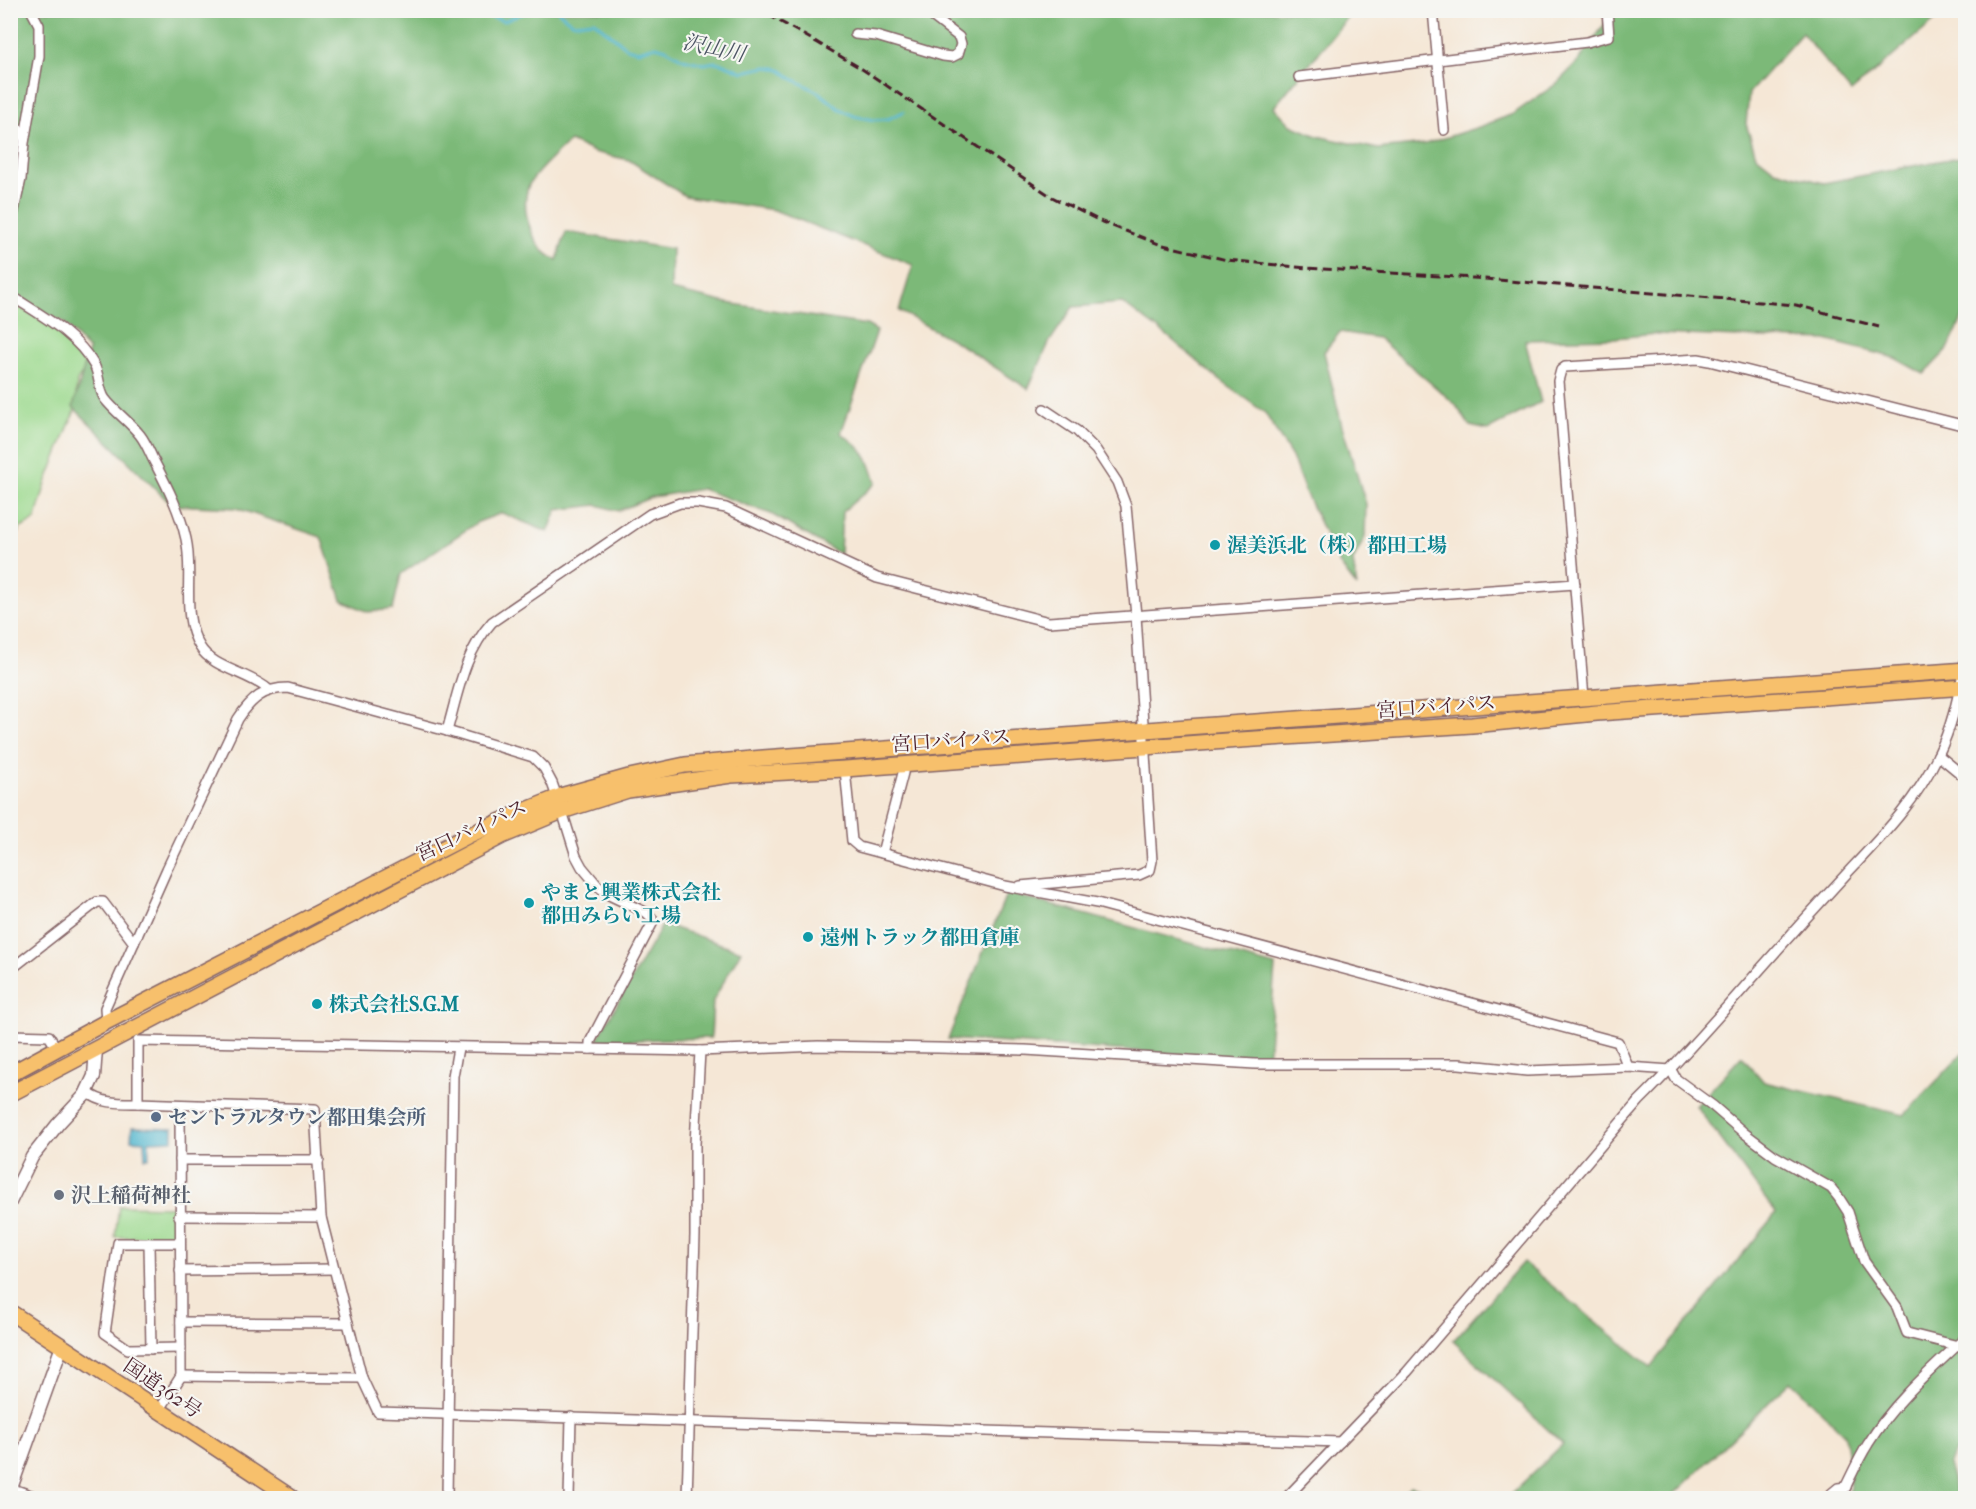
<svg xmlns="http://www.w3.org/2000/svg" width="1976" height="1509" font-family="'IM FELL French Canon','Noto Serif JP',serif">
	<rect width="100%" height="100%" fill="#f6f6f2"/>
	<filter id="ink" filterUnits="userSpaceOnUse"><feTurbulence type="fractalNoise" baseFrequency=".0167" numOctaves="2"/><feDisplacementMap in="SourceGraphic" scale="12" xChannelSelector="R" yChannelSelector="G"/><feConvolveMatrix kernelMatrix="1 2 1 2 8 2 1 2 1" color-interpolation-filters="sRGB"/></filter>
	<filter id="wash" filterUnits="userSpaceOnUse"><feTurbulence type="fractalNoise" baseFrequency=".008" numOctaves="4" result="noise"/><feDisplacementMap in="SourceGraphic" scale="24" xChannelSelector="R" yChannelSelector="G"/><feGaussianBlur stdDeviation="1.35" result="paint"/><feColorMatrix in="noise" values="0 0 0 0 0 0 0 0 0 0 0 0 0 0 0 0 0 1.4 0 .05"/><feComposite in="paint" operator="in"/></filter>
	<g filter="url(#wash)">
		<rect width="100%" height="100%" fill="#f5e7d6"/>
		<!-- green -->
		<g fill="#9bd98d" stroke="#727c5c" stroke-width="1.5">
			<path d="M11 303 46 322 69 341 82 356 84 362V371L77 381 75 410 46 483 35 520 19 529 11 553Z"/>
			<path d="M119 1206 174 1207 175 1238 115 1237Z"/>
		</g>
		<!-- forest -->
		<g fill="#7cb978" stroke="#636c52" stroke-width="1.5">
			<path d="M11 11H1353L1274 107 1291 125 1317 136 1378 149 1425 144 1482 126 1513 114 1556 84 1578 62 1604 25 1609 11H1946L1851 92 1802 33 1749 93 1746 124 1756 155 1775 170 1824 183 1965 156 1966 297 1963 317 1948 349 1924 374 1895 358 1826 340 1655 334 1615 338 1525 340 1541 402 1488 430 1470 426 1455 404 1378 338 1340 332 1324 352 1342 426 1366 504 1365 537 1353 561 1357 587 1339 563 1306 494 1292 457 1265 413 1217 378 1170 338 1122 303 1073 307 1050 341 1028 389 958 343 899 311 913 265 774 210 685 196 629 160 594 152 570 141C559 151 533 174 528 187 520 212 533 250 557 260L566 232 672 249 671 290 727 303 867 325 877 331 841 433C864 449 869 456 876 483L842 512 840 554 771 514 702 489 652 497 618 511 597 505 557 510 548 532 502 513 478 522 401 574 393 609 368 612 342 600 321 537 236 508 172 505 73 407 89 350 63 322 18 300 11 290V228L15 207 10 156Z"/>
			<path d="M1007 893 1275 966 1268 1060 948 1039Z"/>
			<path d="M663 924 741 951 713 1001 711 1038 596 1041Z"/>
			<path d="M1965 1051 1966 1435 1948 1464 1958 1498H1845L1851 1488 1845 1435 1791 1381 1670 1498H1507L1563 1444 1453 1341 1523 1262 1651 1367 1776 1213 1696 1106 1742 1056 1764 1082 1904 1115Z"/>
			<path d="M1410 1486 1415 1487 1446 1498H1399Z"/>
		</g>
		<!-- water -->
		<path fill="#4fb5cd" stroke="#4c6a7c" stroke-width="1.5" d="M132 1127 173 1128V1140L149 1141V1158H145L144 1141 131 1140Z"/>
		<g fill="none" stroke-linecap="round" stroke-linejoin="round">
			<!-- stream -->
			<g stroke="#4fb5cd" stroke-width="3">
				<path d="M470 10 504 21 530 10"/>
				<path d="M557 10C576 27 570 23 594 21L627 48 638 51 656 46 666 49 683 59 704 64 715 62 724 64 743 72 766 67 775 68 782 71 791 78 820 93 838 108 854 116 874 120 888 119 903 112"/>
			</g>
		</g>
	</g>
	<g filter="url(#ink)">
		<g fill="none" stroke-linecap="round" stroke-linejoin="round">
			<!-- minor casing -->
			<g stroke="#866567" stroke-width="12">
				<g id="minor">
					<path d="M1433 10 1444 130"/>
					<path d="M855 34 876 36 943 56 952 57 958 54 961 44 959 37 924 10"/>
					<path d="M1299 77 1587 42 1609 36 1607 10"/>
					<path d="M10 122 22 132 24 140"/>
					<path d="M10 228 21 179 24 143 39 56V25L31 10"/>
					<path d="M10 295C40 315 76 333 94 365 100 375 98 389 105 399 115 412 130 422 140 435 147 444 150 454 155 463 168 488 180 512 186 539 194 574 180 615 200 647 212 668 250 673 269 690"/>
					<path d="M1584 698 1558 381 1561 370 1565 367 1698 359 1709 361 1966 426"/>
					<path d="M447 731C458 693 464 653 492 622L650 514 680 503H698L726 508 877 578 1049 622 1575 584"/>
					<path d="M1938 755 1966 778"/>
					<path d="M845 769 852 841 859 847 1005 886 1097 903 1618 1042 1628 1067"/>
					<path d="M882 853 903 773 904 764"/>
					<path d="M1020 886 1139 875 1150 870 1152 861 1136 616 1126 506 1117 482 1096 450 1077 431 1044 409"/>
					<path d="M10 970 97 902H103L134 943"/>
					<path d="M106 1022 105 1008 167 869 238 719C251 699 264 688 288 688L447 731 533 757 544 768 552 783 562 811 576 856 582 867 597 885 607 894 647 913 652 918V924L590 1042V1049"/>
					<path d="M10 1035 49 1036 57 1049"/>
					<path d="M87 1092C102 1104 119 1103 138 1103"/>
					<path d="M180 1160H319"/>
					<path d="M179 1216 321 1217"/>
					<path d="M149 1243 151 1349"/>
					<path d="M180 1243H118L105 1333 128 1349 181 1348"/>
					<path d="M180 1271 334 1269"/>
					<path d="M181 1322 348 1323"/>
					<path d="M181 1376 362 1378"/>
					<path d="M159 1411 181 1376 180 1105"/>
					<path d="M1340 1442 378 1412 362 1378 321 1217 315 1109 138 1103V1041L700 1051 818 1046 938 1048 1025 1050 1255 1064H1459L1527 1071 1628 1067 1671 1070 1676 1079 1713 1106 1743 1132 1775 1156 1831 1188 1839 1198 1848 1212 1864 1261 1897 1307 1907 1333 1966 1348"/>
					<path d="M10 1488 39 1498"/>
					<path d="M447 1498 453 1076 458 1048"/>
					<path d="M569 1498 571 1417"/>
					<path d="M687 1498 695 1235V1144L700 1051"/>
					<path d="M1286 1498 1407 1372 1639 1101C1692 1049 1739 992 1789 937 1809 914 1830 892 1850 870 1884 834 1917 800 1938 755 1953 725 1959 692 1966 659"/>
					<path d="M1826 1498 1838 1488 1846 1487"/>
					<path d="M1840 1498C1849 1481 1857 1461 1868 1444 1893 1403 1931 1370 1966 1337"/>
				</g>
			</g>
			<!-- tertiary casing -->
			<g stroke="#866567" stroke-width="15">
				<g id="tertiary">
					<path d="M10 1202 32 1157 58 1124 85 1095 94 1076 96 1049"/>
					<path d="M10 1491 62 1346"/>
				</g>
			</g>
			<!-- trunk casing -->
			<g stroke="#866567" stroke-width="18">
				<g id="trunk">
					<path d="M10 1074 106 1022 467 836 517 814 564 795 629 777 685 765 763 758 1966 670"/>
					<path d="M10 1094 502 836 562 811 628 790 731 775 845 769 1240 740 1472 725 1597 713 1966 687"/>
					<path d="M10 1312 292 1498"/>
				</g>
			</g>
			<!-- minor -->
			<use href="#minor" stroke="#fff" stroke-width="9"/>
			<!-- tertiary -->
			<use href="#tertiary" stroke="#fff" stroke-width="12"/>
			<!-- trunk -->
			<use href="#trunk" stroke="#f7c06c" stroke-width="15"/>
			<!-- rail -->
			<path stroke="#4a1f2b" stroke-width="3" stroke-dasharray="9 4.5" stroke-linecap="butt" d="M755 10 772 17 818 43 862 69 1052 197 1102 222 1159 244 1227 260 1307 268 1473 278 1796 305 1879 327"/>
		</g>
	</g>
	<!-- markers -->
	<g fill="#0f9aa8" stroke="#f6f6f2" stroke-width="2">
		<circle cx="1215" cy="545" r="6"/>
		<circle cx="529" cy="903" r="6"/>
		<circle cx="808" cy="937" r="6"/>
		<circle cx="317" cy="1004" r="6"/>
	</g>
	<circle fill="#5c6f8a" stroke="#f6f6f2" stroke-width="2" cx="156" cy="1117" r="6"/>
	<circle fill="#6b7280" stroke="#f6f6f2" stroke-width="2" cx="59" cy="1195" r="6"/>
	<g text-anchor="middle" stroke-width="4.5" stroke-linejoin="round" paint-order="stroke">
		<!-- culture labels -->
		<g font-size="20" font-weight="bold" fill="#0d838f" stroke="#f6f6f2" text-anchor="start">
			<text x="1227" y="552">渥美浜北（株）都田工場</text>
			<text x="541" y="899">やまと興業株式会社<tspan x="541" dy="23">都田みらい工場</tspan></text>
			<text x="820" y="944">遠州トラック都田倉庫</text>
			<text x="329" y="1011">株式会社S.G.M</text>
		</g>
		<!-- street labels -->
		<g font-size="20" fill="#4a1f2b" stroke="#f6f6f2">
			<text transform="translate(1436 706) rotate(-4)" y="7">宮口バイパス</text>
			<text transform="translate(951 740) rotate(-4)" y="7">宮口バイパス</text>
			<text transform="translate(471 830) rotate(-25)" y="7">宮口バイパス</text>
			<text transform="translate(163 1388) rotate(34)" y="7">国道362号</text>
		</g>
		<!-- service labels -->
		<g font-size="20" font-weight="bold" fill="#4e5e75" stroke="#f6f6f2" text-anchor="start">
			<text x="168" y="1124">セントラルタウン都田集会所</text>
		</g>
		<!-- worship labels -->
		<g font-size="20" font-weight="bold" fill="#5b616d" stroke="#f6f6f2" text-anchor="start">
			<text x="71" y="1202">沢上稲荷神社</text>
		</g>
		<!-- water labels -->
		<g font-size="21" font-style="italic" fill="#4c5464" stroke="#f6f6f2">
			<text transform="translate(714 48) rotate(12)" y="7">沢山川</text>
		</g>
	</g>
	<!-- margin -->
	<rect width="1976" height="1509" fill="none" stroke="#f6f6f2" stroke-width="36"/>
</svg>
